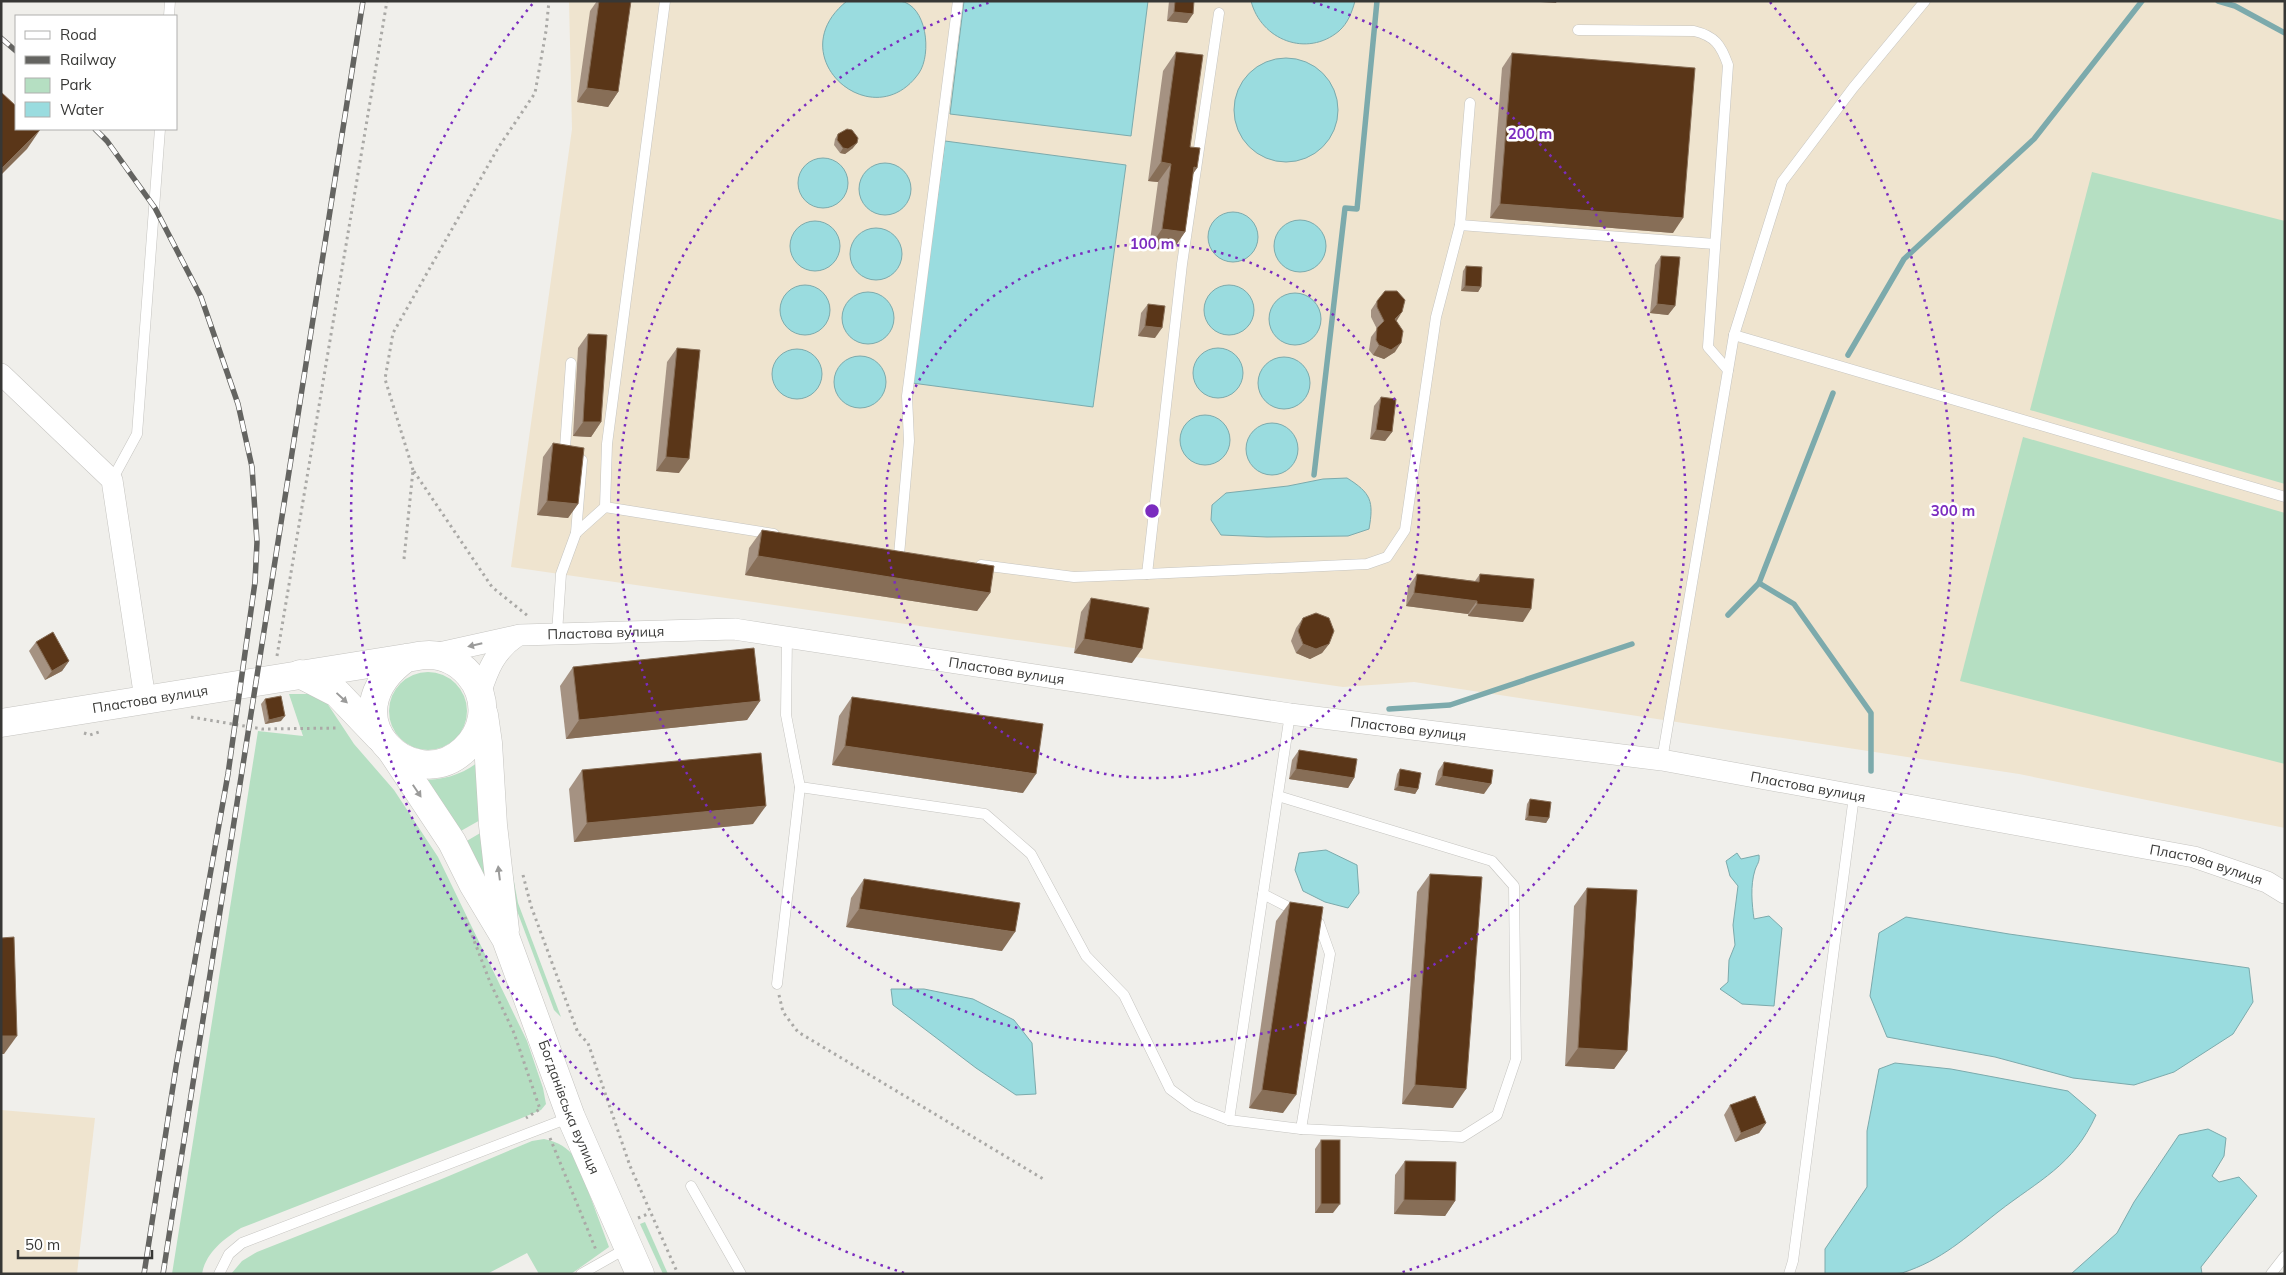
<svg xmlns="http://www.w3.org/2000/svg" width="2286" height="1275" font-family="Mulish,sans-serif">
	<rect width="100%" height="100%" fill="#f0efeb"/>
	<!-- industrial -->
	<g fill="#efe4cf">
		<path d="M569 1H2285V828L2019 774 1414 682 1343 687 511 567 572 129Z"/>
		<path d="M1 1110 95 1118 77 1274H1Z"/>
	</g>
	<!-- green -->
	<g fill="#b5dfc2">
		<path d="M2092 172 2285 221V484L2030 410Z"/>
		<path d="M2023 437 2285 513V764L1960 681Z"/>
		<circle cx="428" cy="711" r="39"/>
		<path d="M289 694H321L354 744 394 790 438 857 527 1041 543 1088 546 1104 541 1110 517 1120 241 1228C224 1239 206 1252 202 1274H172L258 731 303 736Z"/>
		<path d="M477 763 482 819 459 832 420 780C442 780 459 776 477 763Z"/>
		<path d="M482 832 488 887 477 861 465 842Z"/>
		<path d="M511 866 518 903 561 1017 554 1010 513 900Z"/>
		<path d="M544 1139C559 1142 566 1147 576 1158L609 1247 571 1274H539L527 1253 487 1274H231L242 1261 257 1252 437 1181 532 1141Z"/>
		<path d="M645 1222 668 1274H663L640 1224Z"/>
	</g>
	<!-- water -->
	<g fill="#9adcdf" stroke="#7caaac">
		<path d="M847 1C864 1 883 0 900 1 927 5 932 54 919 73 873 139 778 56 847 1Z"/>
		<path d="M964 1H1148L1131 136 950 114Z"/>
		<path d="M1251 1H1355C1352 12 1348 23 1339 31 1307 58 1261 40 1251 1Z"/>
		<circle cx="1286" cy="110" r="52"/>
		<path d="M945 141 1126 165 1093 407 912 383Z"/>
		<circle cx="823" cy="183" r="25"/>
		<circle cx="885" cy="189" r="26"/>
		<circle cx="1233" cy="237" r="25"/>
		<circle cx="1300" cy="246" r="26"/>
		<circle cx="815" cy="246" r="25"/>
		<circle cx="876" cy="254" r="26"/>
		<circle cx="1229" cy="310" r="25"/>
		<circle cx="805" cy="310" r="25"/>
		<circle cx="868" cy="318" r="26"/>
		<circle cx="1295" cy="319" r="26"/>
		<circle cx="1218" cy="373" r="25"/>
		<circle cx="797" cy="374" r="25"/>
		<circle cx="860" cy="382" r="26"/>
		<circle cx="1284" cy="383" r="26"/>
		<circle cx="1205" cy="440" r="25"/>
		<circle cx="1272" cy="449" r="26"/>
		<path d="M1347 478C1371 493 1374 501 1369 529L1348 536 1267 537 1221 535 1211 520 1212 505 1226 493 1288 486 1323 479Z"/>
		<path d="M1326 850 1357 865 1359 893 1348 908 1325 902 1303 891 1295 870 1299 853Z"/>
		<path d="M1737 853 1741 859 1759 855C1760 862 1757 864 1755 870 1750 886 1752 904 1754 919L1769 916 1782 928 1774 1006 1742 1004 1720 989 1728 982 1729 960 1735 945 1733 925 1738 886 1730 876 1726 861Z"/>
		<path d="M1906 917 2009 934 2249 968 2253 1002 2233 1034 2174 1072 2134 1085 2073 1078 1995 1057 1887 1037 1870 996 1879 933Z"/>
		<path d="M891 989H924L973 999 1014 1020 1032 1043 1036 1094 1016 1095 976 1068 893 1005Z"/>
		<path d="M1895 1063 1951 1069 2068 1091 2096 1115C2073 1166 2039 1180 1998 1212 1965 1238 1942 1260 1902 1273 1889 1275 1842 1274 1825 1274V1249L1867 1187V1131L1879 1069Z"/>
		<path d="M2208 1129 2226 1138 2224 1156 2212 1176 2219 1182 2239 1177 2257 1196 2201 1267 2202 1274H2071L2117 1233 2134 1202 2179 1135Z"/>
	</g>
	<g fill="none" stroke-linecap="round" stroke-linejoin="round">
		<!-- stream -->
		<g stroke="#7caaac" stroke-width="5.5">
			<path d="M2218 1 2235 6 2285 33"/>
			<path d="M1848 355 1904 259 2034 139 2142 1"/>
			<path d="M1314 475 1345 208 1357 209 1377 1"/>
			<path d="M1759 583 1794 604 1871 713V771"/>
			<path d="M1728 615 1759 583 1833 393"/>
			<path d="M1389 709 1450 705 1632 644"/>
		</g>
		<!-- service casing -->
		<g stroke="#c5c4c0" stroke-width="11">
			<g id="service">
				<path d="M1219 13 1182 264 1147 574 1367 564 1387 557 1405 530 1436 317 1460 225 1470 103"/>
				<path d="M169 16 170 1"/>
				<path d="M1578 30 1694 31C1715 36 1721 45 1728 65L1708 347 1728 370"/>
				<path d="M1460 225 1715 244"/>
				<path d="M1734 335 2285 497"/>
				<path d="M112 480 137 434 160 129"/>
				<path d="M605 507 774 534"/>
				<path d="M576 533 605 507 607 444 665 1"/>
				<path d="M899 555 909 441 907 396 958 1"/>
				<path d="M981 565 1074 577 1147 574"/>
				<path d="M557 633 561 574 576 533 582 460 565 448 571 363"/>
				<path d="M787 636 786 715 800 787 985 814 1031 854 1086 956 1124 995 1170 1089 1193 1106 1229 1120 1301 1129 1330 954 1319 923 1311 919"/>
				<path d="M1290 714 1263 894 1298 912"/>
				<path d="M1662 760 1734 335 1782 182 1853 88 1925 1"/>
				<path d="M1278 796 1492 861 1514 886 1516 1059 1497 1115 1462 1137 1301 1129"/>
				<path d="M777 984 800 787"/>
				<path d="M1229 1120 1263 894"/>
				<path d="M691 1186 741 1274"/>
				<path d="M219 1274 229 1254 242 1243 571 1117"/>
				<path d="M581 1274 627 1248"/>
				<path d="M1789 1274 1793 1261 1854 796"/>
				<path d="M2271 1274 2285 1256"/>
			</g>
		</g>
		<!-- minor casing -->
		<g stroke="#c5c4c0" stroke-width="22">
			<g id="minor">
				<path d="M1 374 112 480 145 699"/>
				<path id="s1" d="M430 655 520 635 734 629 1290 714 1662 760 2194 857 2267 882 2285 893"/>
				<path d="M480 694C488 669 495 651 517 636"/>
			</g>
		</g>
		<!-- secondary casing -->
		<g stroke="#c5c4c0" stroke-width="29">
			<g id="secondary">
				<path d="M300 674 337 693 379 737"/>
				<path d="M484 715 488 743 493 825 505 930"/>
				<path id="s2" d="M1 723 406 658C414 657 421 655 429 655 461 656 486 685 482 717 480 730 474 741 464 750 413 798 325 717 406 658"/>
				<path id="s3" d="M391 750 452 842 473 884 506 939 571 1117 640 1274"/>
			</g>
		</g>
		<!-- path -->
		<g stroke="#aaa9a6" stroke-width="3" stroke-dasharray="2.5 4" stroke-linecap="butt">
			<path d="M413 470 385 379 393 333 498 148 535 93 546 31 549 1"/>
			<path d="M404 559 413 470 492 587 528 616"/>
			<path d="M277 656 387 1"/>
			<path d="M191 717 262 729 339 728"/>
			<path d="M84 733 90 735 102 731"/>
			<path d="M523 875 531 906 578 1033 588 1043 630 1166 678 1274"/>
			<path d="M465 917 490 982 514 1033 540 1109 526 1118"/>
			<path d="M779 995 783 1012 798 1032 1045 1180"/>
			<path d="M550 1138 596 1250"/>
			<path d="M638 1218 650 1213"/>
		</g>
		<!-- service -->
		<use href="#service" stroke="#fff" stroke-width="10"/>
		<!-- minor -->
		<use href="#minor" stroke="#fff" stroke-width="21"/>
		<!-- secondary -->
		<use href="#secondary" stroke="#fff" stroke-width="28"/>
		<!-- rail casing -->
		<g stroke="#646461" stroke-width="5.5">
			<g id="rail">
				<path d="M1 38 16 51"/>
				<path d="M95 129 107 141 155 208 201 297 238 404 252 467 257 542 255 582 228 774 176 1067 144 1274"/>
				<path d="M163 1274 363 1"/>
			</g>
		</g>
		<!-- rail -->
		<use href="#rail" stroke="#fff" stroke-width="4" stroke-dasharray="11" stroke-linecap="butt"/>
	</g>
	<!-- wall -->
	<g fill="#a59282">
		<path d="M597 1H631L618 92 608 107 577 102 590 11Z"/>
		<path d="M1169 1H1194L1187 23 1167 21Z"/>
		<path d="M1176 52 1190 147 1197 168 1193 174 1185 232 1172 251 1149 248 1158 182 1148 181 1163 71Z"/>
		<path d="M1512 53 1673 233 1490 218 1502 68Z"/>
		<path d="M838 134 853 148 845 154 840 153 834 145 835 139Z"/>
		<path d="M1661 256 1675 306 1668 315 1650 313 1655 265Z"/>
		<path d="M1466 266 1481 287 1478 292 1461 291 1463 271Z"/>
		<path d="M1377 301 1396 321 1395 352 1384 359 1373 355 1369 350 1371 337 1377 329 1371 317V310Z"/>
		<path d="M1148 304 1155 338 1138 336 1141 313Z"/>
		<path d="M588 334 601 422 591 437 573 436 578 348Z"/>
		<path d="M677 348 679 473 656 471 667 362Z"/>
		<path d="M1381 397 1392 432 1385 441 1370 439 1374 406Z"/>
		<path d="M553 443 578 504 568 518 537 515 543 457Z"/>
		<path d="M762 530 990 593 977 611 745 575 749 548Z"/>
		<path d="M1417 574 1475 581 1480 574 1523 622 1468 616V614L1406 606 1408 587Z"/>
		<path d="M1091 598 1132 663 1074 653 1081 612Z"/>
		<path d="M1303 618 1329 644 1322 653 1310 659 1296 653 1291 641 1296 628Z"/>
		<path d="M36 642 69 661 62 671 45 680 29 651Z"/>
		<path d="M573 667 760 701 747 720 566 739 560 686Z"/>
		<path d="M852 697 1023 793 832 765 839 716Z"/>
		<path d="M265 699 281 721 265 724 261 704Z"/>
		<path d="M1299 750 1354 778 1348 788 1289 779 1292 760Z"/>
		<path d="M1444 762 1484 794 1435 785 1438 771Z"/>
		<path d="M1400 769 1418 789 1415 794 1394 790 1397 774Z"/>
		<path d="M582 770 753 824 574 842 569 789Z"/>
		<path d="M1530 799 1549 818 1546 823 1525 820 1527 804Z"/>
		<path d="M1430 874 1453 1108 1402 1104 1417 892Z"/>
		<path d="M864 879 1002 951 846 927 851 898Z"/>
		<path d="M1587 888 1627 1051 1614 1069 1565 1066 1574 906Z"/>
		<path d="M1290 902 1283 1113 1249 1108 1276 921Z"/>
		<path d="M1730 1105 1766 1123 1759 1133 1735 1142 1724 1115Z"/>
		<path d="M1321 1140 1333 1213H1315V1149Z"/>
		<path d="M1405 1161 1455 1201 1445 1216 1394 1214 1395 1175Z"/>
	</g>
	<!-- shaded-wall -->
	<g fill="#876e57">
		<path d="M1523 1H1557L1556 3Z"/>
		<path d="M1174 12 1193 14 1187 23 1167 21Z"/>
		<path d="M587 88 618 92 608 107 577 102Z"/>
		<path d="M40 130 27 149 1 175V169Z"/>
		<path d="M857 143 853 148 845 154 840 153 843 148Z"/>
		<path d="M1161 162 1171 164 1158 182 1148 181Z"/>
		<path d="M1194 167 1197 168 1184 186Z"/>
		<path d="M1500 204 1683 218 1673 233 1490 218Z"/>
		<path d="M1162 229 1185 232 1172 251 1149 248Z"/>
		<path d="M1465 286 1481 287 1478 292 1461 291Z"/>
		<path d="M1657 304 1675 306 1668 315 1650 313Z"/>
		<path d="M1402 312 1396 322 1395 319Z"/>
		<path d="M1145 326 1162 328 1155 338 1138 336Z"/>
		<path d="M1401 343 1395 352 1384 359 1373 355 1379 345Z"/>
		<path d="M583 422H601L591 437 573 436Z"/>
		<path d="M1376 430 1392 432 1385 441 1370 439Z"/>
		<path d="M666 457 689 459 679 473 656 471Z"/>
		<path d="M547 501 578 504 568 518 537 515Z"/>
		<path d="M758 556 990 593 977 611 745 575Z"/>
		<path d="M1414 593 1477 601 1468 614 1406 606Z"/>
		<path d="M1477 604 1531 609 1523 622 1468 616Z"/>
		<path d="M1084 639 1142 649 1132 663 1074 653Z"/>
		<path d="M1303 644H1329L1322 653 1310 659 1296 653Z"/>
		<path d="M69 661 62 671 45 680 52 671Z"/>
		<path d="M760 701 747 720 566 739 579 720Z"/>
		<path d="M285 716 281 721 265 724 269 720Z"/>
		<path d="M845 746 1036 774 1023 793 832 765Z"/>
		<path d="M1296 769 1354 778 1348 788 1289 779Z"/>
		<path d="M1442 776 1491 784 1484 794 1435 785Z"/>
		<path d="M1398 786 1418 789 1415 794 1394 790Z"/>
		<path d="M766 806 753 824 574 842 587 823Z"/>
		<path d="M1528 816 1549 818 1546 823 1525 820Z"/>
		<path d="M859 909 1015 932 1002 951 846 927Z"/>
		<path d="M1 1036H17L4 1054H1Z"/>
		<path d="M1578 1048 1627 1051 1614 1069 1565 1066Z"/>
		<path d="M1415 1085 1466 1089 1453 1108 1402 1104Z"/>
		<path d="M1262 1090 1296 1095 1283 1113 1249 1108Z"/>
		<path d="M1766 1123 1759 1133 1735 1142 1741 1133Z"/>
		<path d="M1404 1200 1455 1201 1445 1216 1394 1214Z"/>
		<path d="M1321 1204H1340L1333 1213H1315Z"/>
	</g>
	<!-- building -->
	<g fill="#5a3618" stroke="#876e57">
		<path d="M599 1H631L618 92 587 88Z"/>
		<path d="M1175 1H1194L1193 14 1174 12Z"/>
		<path d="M1176 52 1203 55 1190 147 1200 148 1197 168 1194 167 1185 232 1162 229 1171 164 1161 162Z"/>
		<path d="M1512 53 1695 68 1683 218 1500 204Z"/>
		<path d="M1 92 16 106V129H39L40 130 1 169Z"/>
		<path d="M847 129 852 130 858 138 857 143 848 149 843 148 837 140 838 134Z"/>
		<path d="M1661 256 1680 257 1675 306 1657 304Z"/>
		<path d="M1466 266 1482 267 1481 287 1465 286Z"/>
		<path d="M1385 291H1397L1405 300 1402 312 1395 319 1403 331 1401 343 1391 350 1379 345 1376 340 1377 328 1384 321 1377 307V301Z"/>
		<path d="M1148 304 1165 306 1162 328 1145 326Z"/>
		<path d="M588 334 607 335 601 422H583Z"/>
		<path d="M677 348 700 350 689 459 666 457Z"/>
		<path d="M1381 397 1396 399 1392 432 1376 430Z"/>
		<path d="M553 443 584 448 578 504 547 501Z"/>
		<path d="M762 530 994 566 990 593 758 556Z"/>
		<path d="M1417 574 1479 582 1480 574 1534 579 1531 609 1477 604V601L1414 593Z"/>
		<path d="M1091 598 1149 608 1142 649 1084 639Z"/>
		<path d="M1316 613 1329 618 1334 631 1329 644 1316 649 1303 644 1298 631 1303 618Z"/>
		<path d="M53 632 69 661 52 671 36 642Z"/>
		<path d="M754 648 760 701 579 720 573 667Z"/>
		<path d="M281 696 285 716 269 720 265 699Z"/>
		<path d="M852 697 1043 724 1036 774 845 746Z"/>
		<path d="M1299 750 1357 759 1354 778 1296 769Z"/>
		<path d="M761 753 766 806 587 823 582 770Z"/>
		<path d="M1444 762 1493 770 1491 784 1442 776Z"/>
		<path d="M1400 769 1421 773 1418 789 1398 786Z"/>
		<path d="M1530 799 1551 802 1549 818 1528 816Z"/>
		<path d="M1430 874 1482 877 1466 1089 1415 1085Z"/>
		<path d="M864 879 1020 903 1015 932 859 909Z"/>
		<path d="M1587 888 1637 890 1627 1051 1578 1048Z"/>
		<path d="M1290 902 1323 907 1296 1095 1262 1090Z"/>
		<path d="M14 937 17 1036H1V938Z"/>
		<path d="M1755 1096 1766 1123 1741 1133 1730 1105Z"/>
		<rect x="1321" y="1140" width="19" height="64"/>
		<path d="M1405 1161 1456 1162 1455 1201 1404 1200Z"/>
	</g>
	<!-- one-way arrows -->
	<defs><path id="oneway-solid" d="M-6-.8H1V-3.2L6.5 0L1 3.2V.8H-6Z" transform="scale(1.25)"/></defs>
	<g fill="#9b9b9a">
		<use href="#oneway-solid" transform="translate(475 645) rotate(167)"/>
		<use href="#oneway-solid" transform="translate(342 698) rotate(43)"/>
		<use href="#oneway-solid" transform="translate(417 791) rotate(56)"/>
		<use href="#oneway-solid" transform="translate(499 873) rotate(-97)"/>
	</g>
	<!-- distance rings -->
	<g fill="none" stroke="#7b2cbf" stroke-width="2.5" stroke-dasharray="2.5 5">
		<circle cx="1152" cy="511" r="267"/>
		<path d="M1313 2A534 534 0 1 1 991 2"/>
		<path d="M904 1273A801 801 0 0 1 534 2M1770 2A801 801 0 0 1 1400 1273"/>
	</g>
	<g text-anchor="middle" stroke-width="5" stroke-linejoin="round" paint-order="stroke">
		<!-- street labels -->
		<g font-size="14" fill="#373735" stroke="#fff">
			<text dy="5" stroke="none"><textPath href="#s1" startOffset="178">Пластова вулиця</textPath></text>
			<text dy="5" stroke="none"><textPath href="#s1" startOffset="582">Пластова вулиця</textPath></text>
			<text dy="5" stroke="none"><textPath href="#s2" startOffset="151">Пластова вулиця</textPath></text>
			<text dy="5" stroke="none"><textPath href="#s1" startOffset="988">Пластова вулиця</textPath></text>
			<text dy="5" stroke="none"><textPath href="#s1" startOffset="1392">Пластова вулиця</textPath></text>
			<text dy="5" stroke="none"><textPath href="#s1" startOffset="1798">Пластова вулиця</textPath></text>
			<text dy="5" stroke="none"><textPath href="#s3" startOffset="401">Богданівська вулиця</textPath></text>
		</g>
	</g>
	<circle cx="1152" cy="511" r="8" fill="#7b2cbf" stroke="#fff" stroke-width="2.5"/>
	<g font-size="15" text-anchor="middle" font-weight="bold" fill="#7b2cbf" stroke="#fff" stroke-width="5" stroke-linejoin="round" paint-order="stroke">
		<text x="1530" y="139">200 m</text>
		<text x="1152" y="249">100 m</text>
		<text x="1953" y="516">300 m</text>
	</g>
	<!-- border -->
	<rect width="2286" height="1275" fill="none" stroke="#373735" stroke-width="5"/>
	<!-- legend -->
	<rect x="15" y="15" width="162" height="115" fill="#ffffff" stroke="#afafae"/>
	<rect x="25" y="31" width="25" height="8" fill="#ffffff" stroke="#afafae"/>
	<text x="60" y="40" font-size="15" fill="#373735">Road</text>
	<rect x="25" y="56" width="25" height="8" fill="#646461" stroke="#afafae"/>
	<text x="60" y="65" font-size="15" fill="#373735">Railway</text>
	<rect x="25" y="78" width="25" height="15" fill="#b5dfc2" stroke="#afafae"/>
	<text x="60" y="90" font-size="15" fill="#373735">Park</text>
	<rect x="25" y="102" width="25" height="15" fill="#9adcdf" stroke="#afafae"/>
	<text x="60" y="115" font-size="15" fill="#373735">Water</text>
	<!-- scale -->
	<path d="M18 1250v8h134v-8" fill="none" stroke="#373735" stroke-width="2.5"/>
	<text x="25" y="1250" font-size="15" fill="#373735" stroke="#ffffff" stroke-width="4" paint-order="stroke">50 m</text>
</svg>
